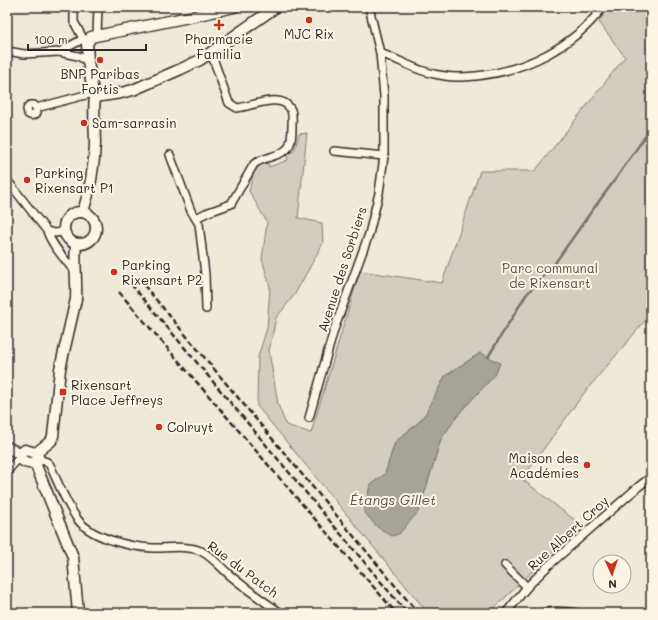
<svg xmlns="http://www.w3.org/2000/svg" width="658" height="620" font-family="Mali,sans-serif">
	<rect width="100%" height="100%" fill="#efe9da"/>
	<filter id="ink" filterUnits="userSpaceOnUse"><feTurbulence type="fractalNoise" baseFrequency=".025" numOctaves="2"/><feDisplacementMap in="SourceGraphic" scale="8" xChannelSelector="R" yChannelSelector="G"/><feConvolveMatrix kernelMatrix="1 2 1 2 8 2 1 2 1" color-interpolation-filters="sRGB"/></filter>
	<g filter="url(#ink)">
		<!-- green -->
		<path fill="#d2cdc0" stroke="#7e7c76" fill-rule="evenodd" d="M609 7H651V314L584 393 522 479 581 525 489 613H428L257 406 258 357 267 328 270 287 262 259 267 222 249 191C253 177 252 168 267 161L269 167 288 160 286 154 294 151 299 134 307 133 298 218 322 223 323 243 295 294 276 318 269 351 278 404 286 425 311 433 360 271 442 283 480 171H535L625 57 599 22ZM480 353 500 363 495 375 461 411 441 439 419 511 370 485 385 474 395 442 419 422 426 413 445 376Z"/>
		<!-- water -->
		<path fill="#a6a399" stroke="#75736d" d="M480 353 500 363 495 375 461 411 441 439 419 511 399 534 392 536 377 527 364 512 370 485 385 474 395 442 419 422 426 413 445 376Z"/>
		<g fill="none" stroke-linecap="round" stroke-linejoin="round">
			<!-- stream -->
			<path stroke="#75736d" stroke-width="2.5" d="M488 357 526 295 555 263 591 212 617 177 651 128"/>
			<!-- street casing -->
			<g stroke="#2b2b2b" stroke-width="10">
				<g id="street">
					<path d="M74 7V22L85 42"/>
					<path d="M97 35 98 7"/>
					<path d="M7 51 24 54 59 52 83 39"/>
					<path d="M59 52 78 56 88 61"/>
					<path d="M380 53C403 61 419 73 445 76 455 78 466 77 476 76 525 71 573 47 603 7"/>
					<path d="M36 108 37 113C34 116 31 116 28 114L27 109 30 105H34L36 108 93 93"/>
					<path d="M334 151 384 156"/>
					<path d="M170 155 191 211 199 224 205 274 206 309"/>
					<path d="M7 180 47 231 54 233 64 232"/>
					<path d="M196 218 206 213 231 204 254 164C263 157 279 157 287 149 292 143 292 133 292 126 292 121 293 115 291 110 282 91 251 107 237 108L229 103 214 61 209 53"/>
					<path d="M47 231C52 246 65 259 75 272"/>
					<path d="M309 418 334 330 369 234 379 193 384 156V96L380 53 369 7"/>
					<path d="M39 459 47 462 50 465C58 483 65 501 76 517 89 538 130 547 153 548 168 548 187 545 201 551 213 557 222 569 232 577 248 590 264 602 281 613"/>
					<path d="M7 472 15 462 20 458"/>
					<path d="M505 565 527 587"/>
					<path d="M506 613 527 587 549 565 638 487 651 477"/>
					<path d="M541 613C553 610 565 611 577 613"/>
				</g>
			</g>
			<!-- secondary casing -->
			<g stroke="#2b2b2b" stroke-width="13">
				<g id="secondary">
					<path d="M95 97 121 93 133 90 181 69 200 60 276 7"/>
					<circle cx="80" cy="228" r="16"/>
					<path d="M83 212C90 190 94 167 95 144 95 128 93 112 95 97L93 93 88 61 87 44 91 37 194 16 234 7"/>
					<path d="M7 447 20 454"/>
					<path d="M25 450 36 453 39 459 38 461C30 465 20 463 20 454Z"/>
					<path d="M36 453 51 441 53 436 60 369 76 299C77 281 74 263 76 244"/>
					<path d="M35 463 73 557 78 613"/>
				</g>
			</g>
			<!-- street -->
			<use href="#street" stroke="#fcf5e5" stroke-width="7"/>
			<!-- secondary -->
			<use href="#secondary" stroke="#fcf5e5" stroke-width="10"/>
			<!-- rail -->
			<g stroke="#2b2b2b" stroke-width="2.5" stroke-dasharray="6 3" stroke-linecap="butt">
				<path d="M138 278 418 613"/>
				<path d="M131 284 407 613"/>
				<path d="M119 292 396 613"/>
			</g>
		</g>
	</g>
	<!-- markers -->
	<g fill="#c8321e" stroke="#fcf5e5" stroke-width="1.5">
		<circle cx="309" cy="20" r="4"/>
		<path d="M217 19h4v4h4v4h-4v4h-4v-4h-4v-4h4z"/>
		<circle cx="100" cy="60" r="4"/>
		<circle cx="84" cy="123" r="4"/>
		<circle cx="27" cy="180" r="4"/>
		<circle cx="114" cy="272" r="4"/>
		<rect x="59" y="388" width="8" height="8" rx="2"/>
		<circle cx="159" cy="427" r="4"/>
		<circle cx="587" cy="465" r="4"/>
	</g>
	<g text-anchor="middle" stroke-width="4" stroke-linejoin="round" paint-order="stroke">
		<!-- poi labels -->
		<g font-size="13" fill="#2b2b2b" stroke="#fcf5e5" text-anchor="start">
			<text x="309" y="39" text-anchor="middle">MJC Rix</text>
			<text x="219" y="44" text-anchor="middle">Pharmacie<tspan x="219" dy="15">Familia</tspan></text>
			<text x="100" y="79" text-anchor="middle">BNP Paribas<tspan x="100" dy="15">Fortis</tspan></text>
			<text x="92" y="128">Sam-sarrasin</text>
			<text x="35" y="178">Parking<tspan x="35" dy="15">Rixensart P1</tspan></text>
			<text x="122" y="270">Parking<tspan x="122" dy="15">Rixensart P2</tspan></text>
			<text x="71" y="390">Rixensart<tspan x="71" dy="15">Place Jeffreys</tspan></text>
			<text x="167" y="432">Colruyt</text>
			<text x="579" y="463" text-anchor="end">Maison des<tspan x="579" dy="15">Académies</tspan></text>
		</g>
		<!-- park labels -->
		<g font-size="13" fill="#555450" stroke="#fcf5e5">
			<text x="550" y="273">Parc communal<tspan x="550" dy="15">de Rixensart</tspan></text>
		</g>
		<!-- street labels -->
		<g font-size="13" fill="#2b2b2b" stroke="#fcf5e5">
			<text transform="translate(342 269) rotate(-72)" y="5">Avenue des Sorbiers</text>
			<text transform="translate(568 533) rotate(-42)" y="5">Rue Albert Croy</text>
			<text transform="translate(243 569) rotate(37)" y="5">Rue du Patch</text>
		</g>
		<!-- water labels -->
		<g font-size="14" font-style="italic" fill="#565552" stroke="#fcf5e5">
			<text x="393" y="505">Étangs Gillet</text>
		</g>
	</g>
	<!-- margin -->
	<rect width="658" height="620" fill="none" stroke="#fcf5e5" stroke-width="24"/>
	<rect x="12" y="12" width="634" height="596" fill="none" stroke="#2b2b2b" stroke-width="1.5" filter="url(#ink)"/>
	<!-- north arrow -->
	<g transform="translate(612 574) rotate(177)"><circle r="19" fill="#fcf5e5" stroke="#a8a49b"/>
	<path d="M0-3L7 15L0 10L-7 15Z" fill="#c8321e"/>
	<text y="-6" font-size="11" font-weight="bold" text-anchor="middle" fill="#2b2b2b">N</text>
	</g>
	<!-- scale -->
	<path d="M28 44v6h118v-6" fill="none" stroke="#2b2b2b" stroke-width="2"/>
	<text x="34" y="44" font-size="12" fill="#2b2b2b" stroke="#fcf5e5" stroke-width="3" paint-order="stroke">100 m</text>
</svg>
